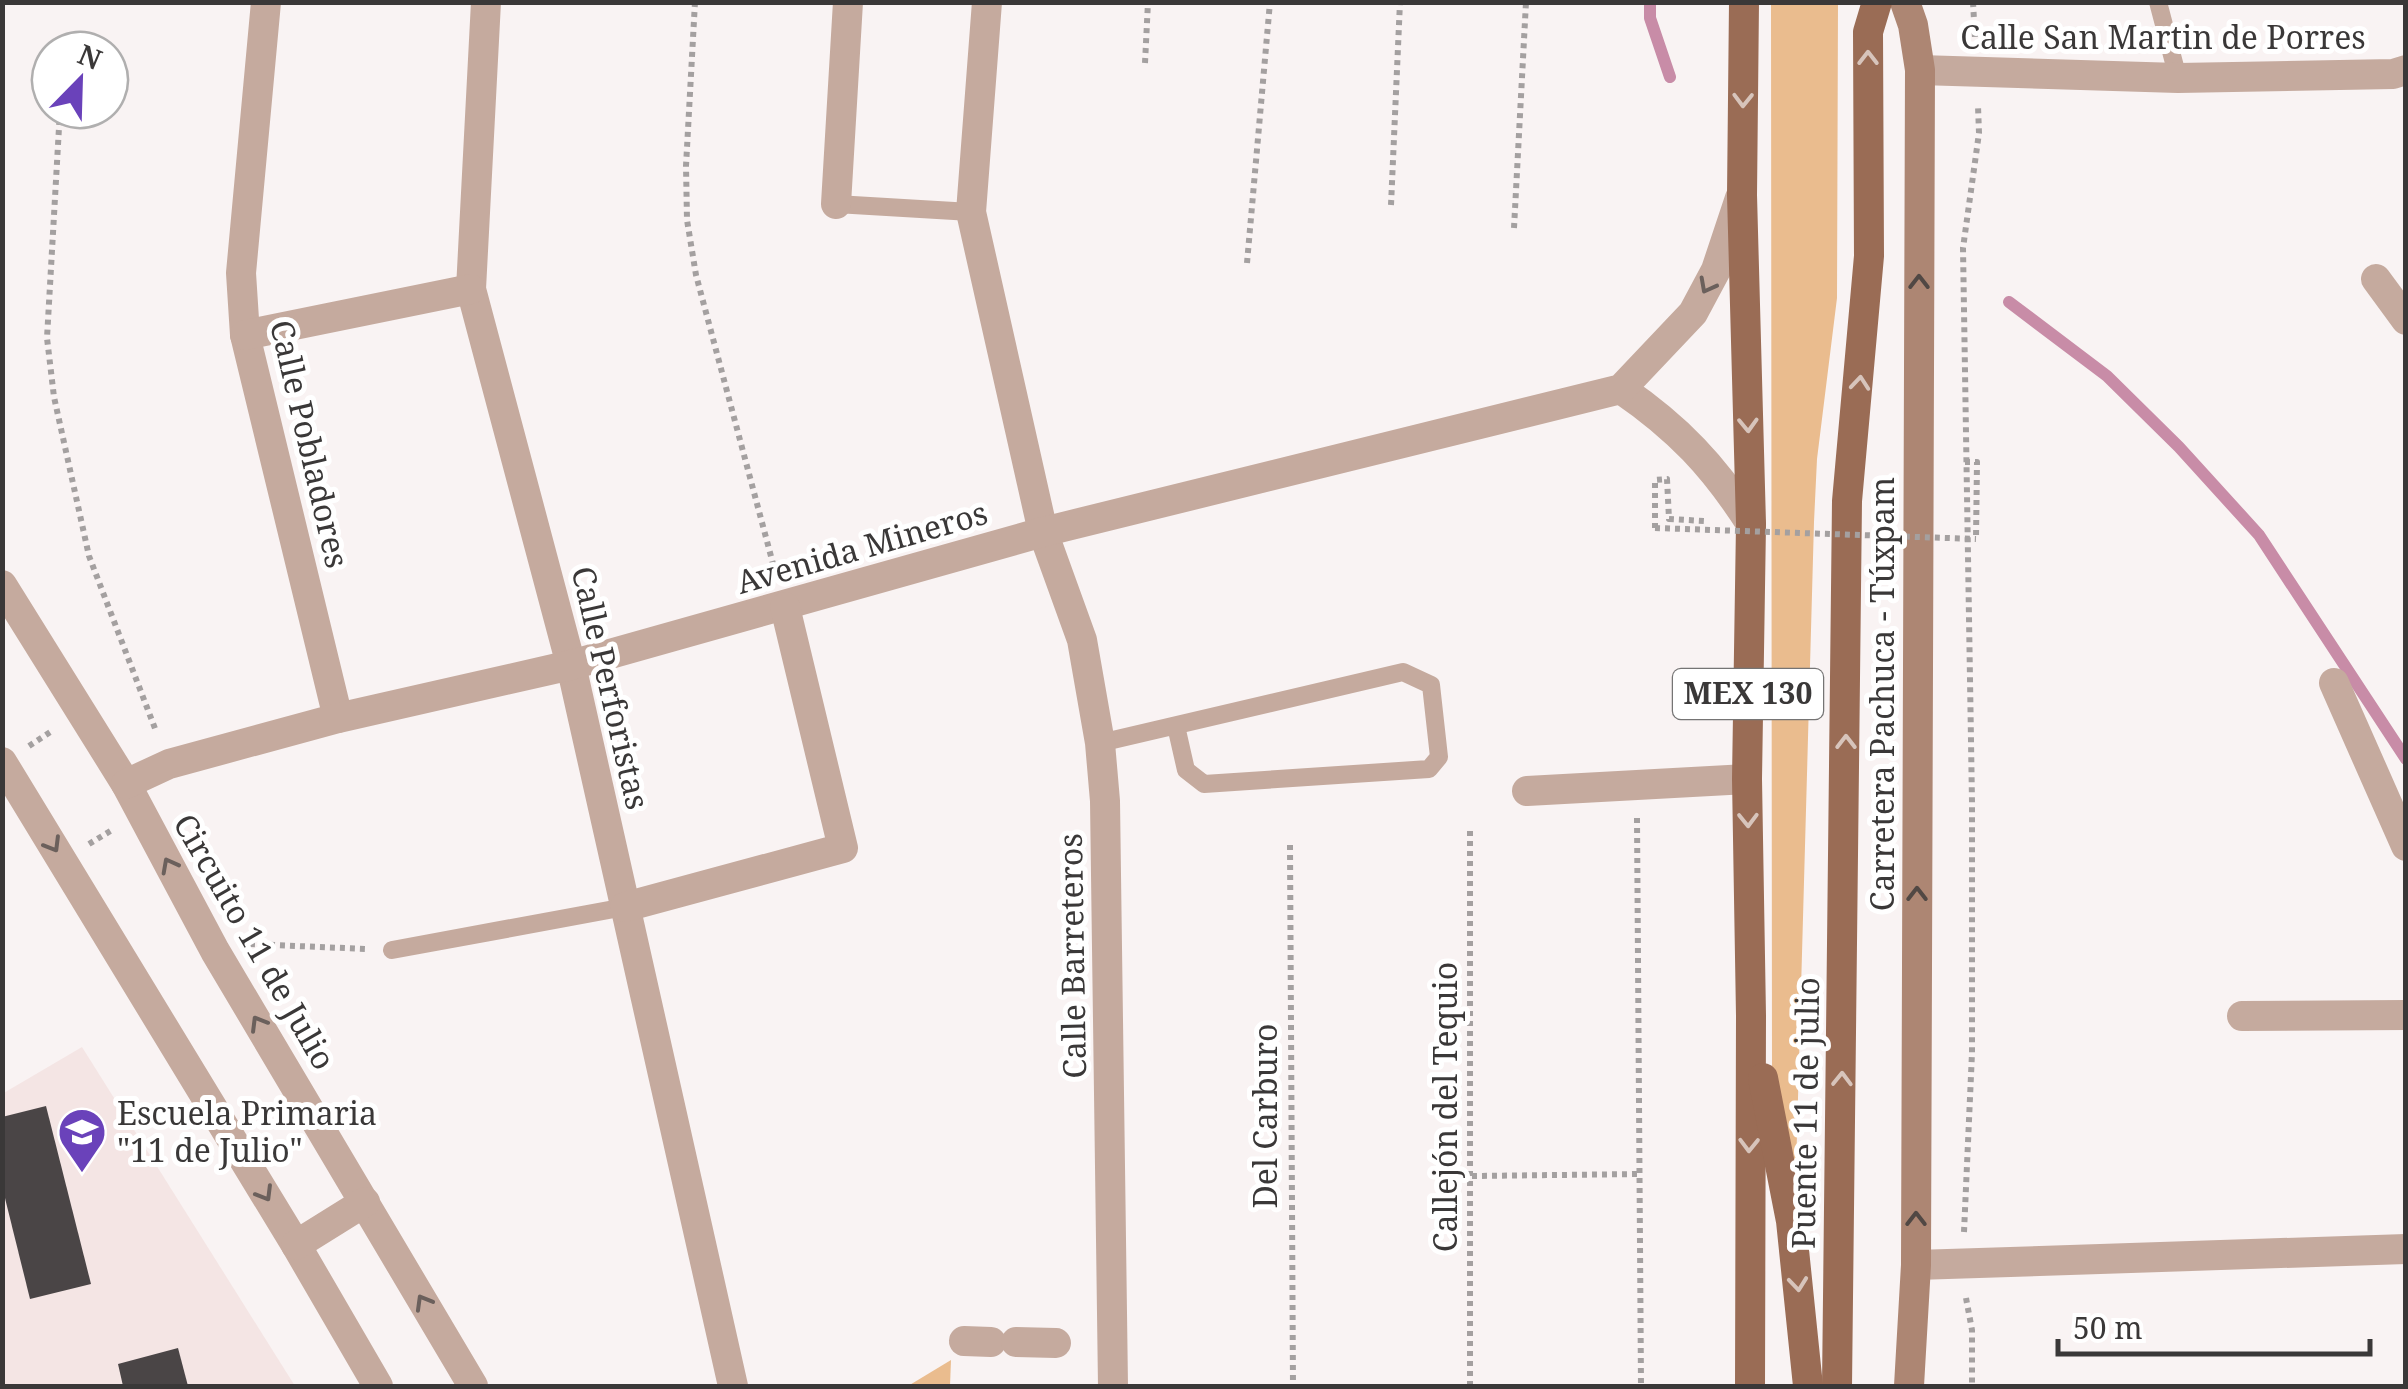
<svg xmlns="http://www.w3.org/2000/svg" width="2408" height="1389" font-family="'Noto Serif',serif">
	<rect width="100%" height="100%" fill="#f9f3f3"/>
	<!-- built -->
	<path fill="#f4e5e4" d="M82 1047 295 1386H3L2 1094Z"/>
	<!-- green -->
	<g fill="#eabc8e">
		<path d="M1771 3H1838L1837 298 1817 459 1814 522 1795 1206 1772 1080Z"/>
		<path d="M951 1360 950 1386H908Z"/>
	</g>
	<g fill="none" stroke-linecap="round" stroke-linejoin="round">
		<!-- stream -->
		<g stroke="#c88ca7" stroke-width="12">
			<path d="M1650 2V18L1670 77"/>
			<path d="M2009 302 2107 376 2179 447 2259 535 2406 759"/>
		</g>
	</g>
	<!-- building -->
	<g fill="#4a4546">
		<path d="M46 1106 91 1284 30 1299 2 1186V1117Z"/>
		<path d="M178 1348 188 1386H123L118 1364Z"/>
	</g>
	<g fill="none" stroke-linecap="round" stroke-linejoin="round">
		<!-- path -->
		<g stroke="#a4a0a0" stroke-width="6" stroke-dasharray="5 5" stroke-linecap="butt">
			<path d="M695 2 686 166 687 220 696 275 776 575"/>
			<path d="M1973 2 1975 38"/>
			<path d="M1145 63 1148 2"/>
			<path d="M60 110 47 338 54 397 89 556 156 731"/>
			<path d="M1391 205 1400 2"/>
			<path d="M1514 228 1526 2"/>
			<path d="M1247 263 1270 2"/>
			<path d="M1965 462H1977L1976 539"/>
			<path d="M1655 528V480L1667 479 1669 519 1705 521"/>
			<path d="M29 746 52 731"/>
			<path d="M1637 818 1641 1386"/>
			<path d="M89 844 112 830"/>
			<path d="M1290 845 1293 1386"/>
			<path d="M250 944 367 949"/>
			<path d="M1472 1176 1641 1174"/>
			<path d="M1964 1232 1972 1053V802L1963 248 1979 133 1978 106"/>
			<path d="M1966 1298 1972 1330V1386"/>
			<path d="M1470 1386V827"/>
		</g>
		<!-- lane -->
		<g stroke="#c5aa9e" stroke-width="18">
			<path d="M2158 2 2178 78"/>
			<path d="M836 204 971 212"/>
			<path d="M1100 743 1403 672 1431 685 1439 757 1429 769 1204 784 1186 770 1176 726"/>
			<path d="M392 950 625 907"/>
		</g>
		<!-- street -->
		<g stroke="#c5aa9e" stroke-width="30">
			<path d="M266 2 241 273 245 335 338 718"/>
			<path d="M486 2 471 289 571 665 733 1386"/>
			<path d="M987 2 971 212 1043 532 1082 640 1100 743 1105 801 1113 1386"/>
			<path d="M1920 70 2178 78 2393 74 2406 70"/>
			<path d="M836 204 848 2"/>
			<path d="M2376 279 2406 320"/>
			<path d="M245 335 471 289"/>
			<path d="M1621 389C1678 428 1714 466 1751 524"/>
			<path d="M2 585 126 784 215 951 473 1386"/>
			<path d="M2334 683 2406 846"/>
			<path d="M2 762 296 1245 378 1386"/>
			<path d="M126 784 169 764 338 718 571 665 1043 532 1621 389 1693 313 1716 270 1740 198"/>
			<path d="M1527 791 1747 779"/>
			<path d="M625 907 843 848 785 607"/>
			<path d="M2242 1016 2406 1015"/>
			<path d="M296 1245 365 1202"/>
			<path d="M1916 1265 2406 1249"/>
			<path d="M964 1341 991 1342"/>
			<path d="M1016 1342 1056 1343"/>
		</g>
		<!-- secondary -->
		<path stroke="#ad8673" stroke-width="30" d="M1905 2 1913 25 1920 70 1916 1265 1909 1386"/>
		<!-- primary -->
		<g stroke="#9a6c55" stroke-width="30">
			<path d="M1744 2 1742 195 1751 524 1747 779 1751 1016 1750 1386"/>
			<path d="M1763 1078 1791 1221 1808 1386"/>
			<path d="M1837 1386 1847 501 1869 256 1868 32 1877 2"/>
		</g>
		<!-- path-bridge -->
		<path stroke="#a4a0a0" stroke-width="6" stroke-dasharray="5 5" stroke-linecap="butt" d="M1655 528 1976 539"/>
	</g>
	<!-- one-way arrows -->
	<defs><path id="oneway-chevron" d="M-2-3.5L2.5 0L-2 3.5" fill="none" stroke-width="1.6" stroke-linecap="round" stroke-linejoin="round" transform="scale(2.5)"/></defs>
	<g stroke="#d7c4bb">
		<use href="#oneway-chevron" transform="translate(1868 58) rotate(-90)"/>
		<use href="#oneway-chevron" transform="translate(1743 100) rotate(91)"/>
		<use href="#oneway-chevron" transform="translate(1860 383) rotate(-85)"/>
		<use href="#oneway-chevron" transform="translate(1748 425) rotate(88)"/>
		<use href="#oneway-chevron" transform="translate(1846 742) rotate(-90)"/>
		<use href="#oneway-chevron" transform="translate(1748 820) rotate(89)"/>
		<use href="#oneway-chevron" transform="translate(1842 1079) rotate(-89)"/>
		<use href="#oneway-chevron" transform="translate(1749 1145) rotate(91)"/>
		<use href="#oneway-chevron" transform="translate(1798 1284) rotate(84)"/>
	</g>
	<g stroke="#514844">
		<use href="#oneway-chevron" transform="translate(1919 282) rotate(-90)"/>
		<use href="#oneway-chevron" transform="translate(1917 894) rotate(-90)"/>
		<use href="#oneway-chevron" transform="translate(1916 1219) rotate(-90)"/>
	</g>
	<g stroke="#6b605c">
		<use href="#oneway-chevron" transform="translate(1707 286) rotate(118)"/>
		<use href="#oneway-chevron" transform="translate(53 845) rotate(59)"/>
		<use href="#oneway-chevron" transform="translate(169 865) rotate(-118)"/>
		<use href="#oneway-chevron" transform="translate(258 1023) rotate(-121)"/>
		<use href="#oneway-chevron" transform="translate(265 1194) rotate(59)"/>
		<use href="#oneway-chevron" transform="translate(423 1302) rotate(-120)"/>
	</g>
	<!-- icons -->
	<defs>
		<g id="school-pin" transform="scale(2.5)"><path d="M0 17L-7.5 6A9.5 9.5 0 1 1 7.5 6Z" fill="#6a42ba" stroke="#fff"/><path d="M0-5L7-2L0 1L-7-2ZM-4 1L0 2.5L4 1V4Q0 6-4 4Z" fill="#fff"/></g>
	</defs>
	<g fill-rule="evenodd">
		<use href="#school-pin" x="82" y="1132"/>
	</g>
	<g text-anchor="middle" stroke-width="10" stroke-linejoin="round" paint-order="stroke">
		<!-- shield labels -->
		<rect fill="#fff" stroke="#757474" stroke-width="2.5" x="1673" y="669" width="150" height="50" rx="8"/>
		<g font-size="30" font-weight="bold" fill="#3a3838">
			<text x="1748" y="704">MEX 130</text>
		</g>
		<!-- street labels -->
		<g font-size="32" fill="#3a3838" stroke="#fff">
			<text x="2163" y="49">Calle San Martin de Porres</text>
			<text transform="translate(309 444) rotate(77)" y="11">Calle Pobladores</text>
			<text transform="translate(862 548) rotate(-16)" y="11">Avenida Mineros</text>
			<text transform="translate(610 688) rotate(77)" y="11">Calle Perforistas</text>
			<text transform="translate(1883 694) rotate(-90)" y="11">Carretera Pachuca - Túxpam</text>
			<text transform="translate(254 942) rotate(60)" y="11">Circuito 11 de Julio</text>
			<text transform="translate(1073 956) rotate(-91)" y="11">Calle Barreteros</text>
			<text transform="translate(1446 1107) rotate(-90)" y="11">Callejón del Tequio</text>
			<text transform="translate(1806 1113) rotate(-89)" y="11">Puente 11 de julio</text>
			<text transform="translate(1266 1116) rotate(-90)" y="11">Del Carburo</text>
		</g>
		<!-- poi labels -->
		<g font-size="32" fill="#3a3838" stroke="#fff" text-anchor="start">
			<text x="117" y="1125">Escuela Primaria<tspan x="117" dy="37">"11 de Julio"</tspan></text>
		</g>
	</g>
	<!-- border -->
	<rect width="2408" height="1389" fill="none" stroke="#3a3838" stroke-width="10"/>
	<!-- north arrow -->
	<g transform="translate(80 80) rotate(23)"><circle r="48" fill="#ffffff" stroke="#b0afaf" stroke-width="2.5"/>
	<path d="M0-8L18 38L0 25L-18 38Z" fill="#6a42ba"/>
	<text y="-15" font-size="28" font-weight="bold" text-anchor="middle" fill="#3a3838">N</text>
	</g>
	<!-- scale -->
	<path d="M2058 1339v15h312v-15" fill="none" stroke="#3a3838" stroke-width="5"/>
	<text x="2073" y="1339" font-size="30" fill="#3a3838" stroke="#ffffff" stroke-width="8" paint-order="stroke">50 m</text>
</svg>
